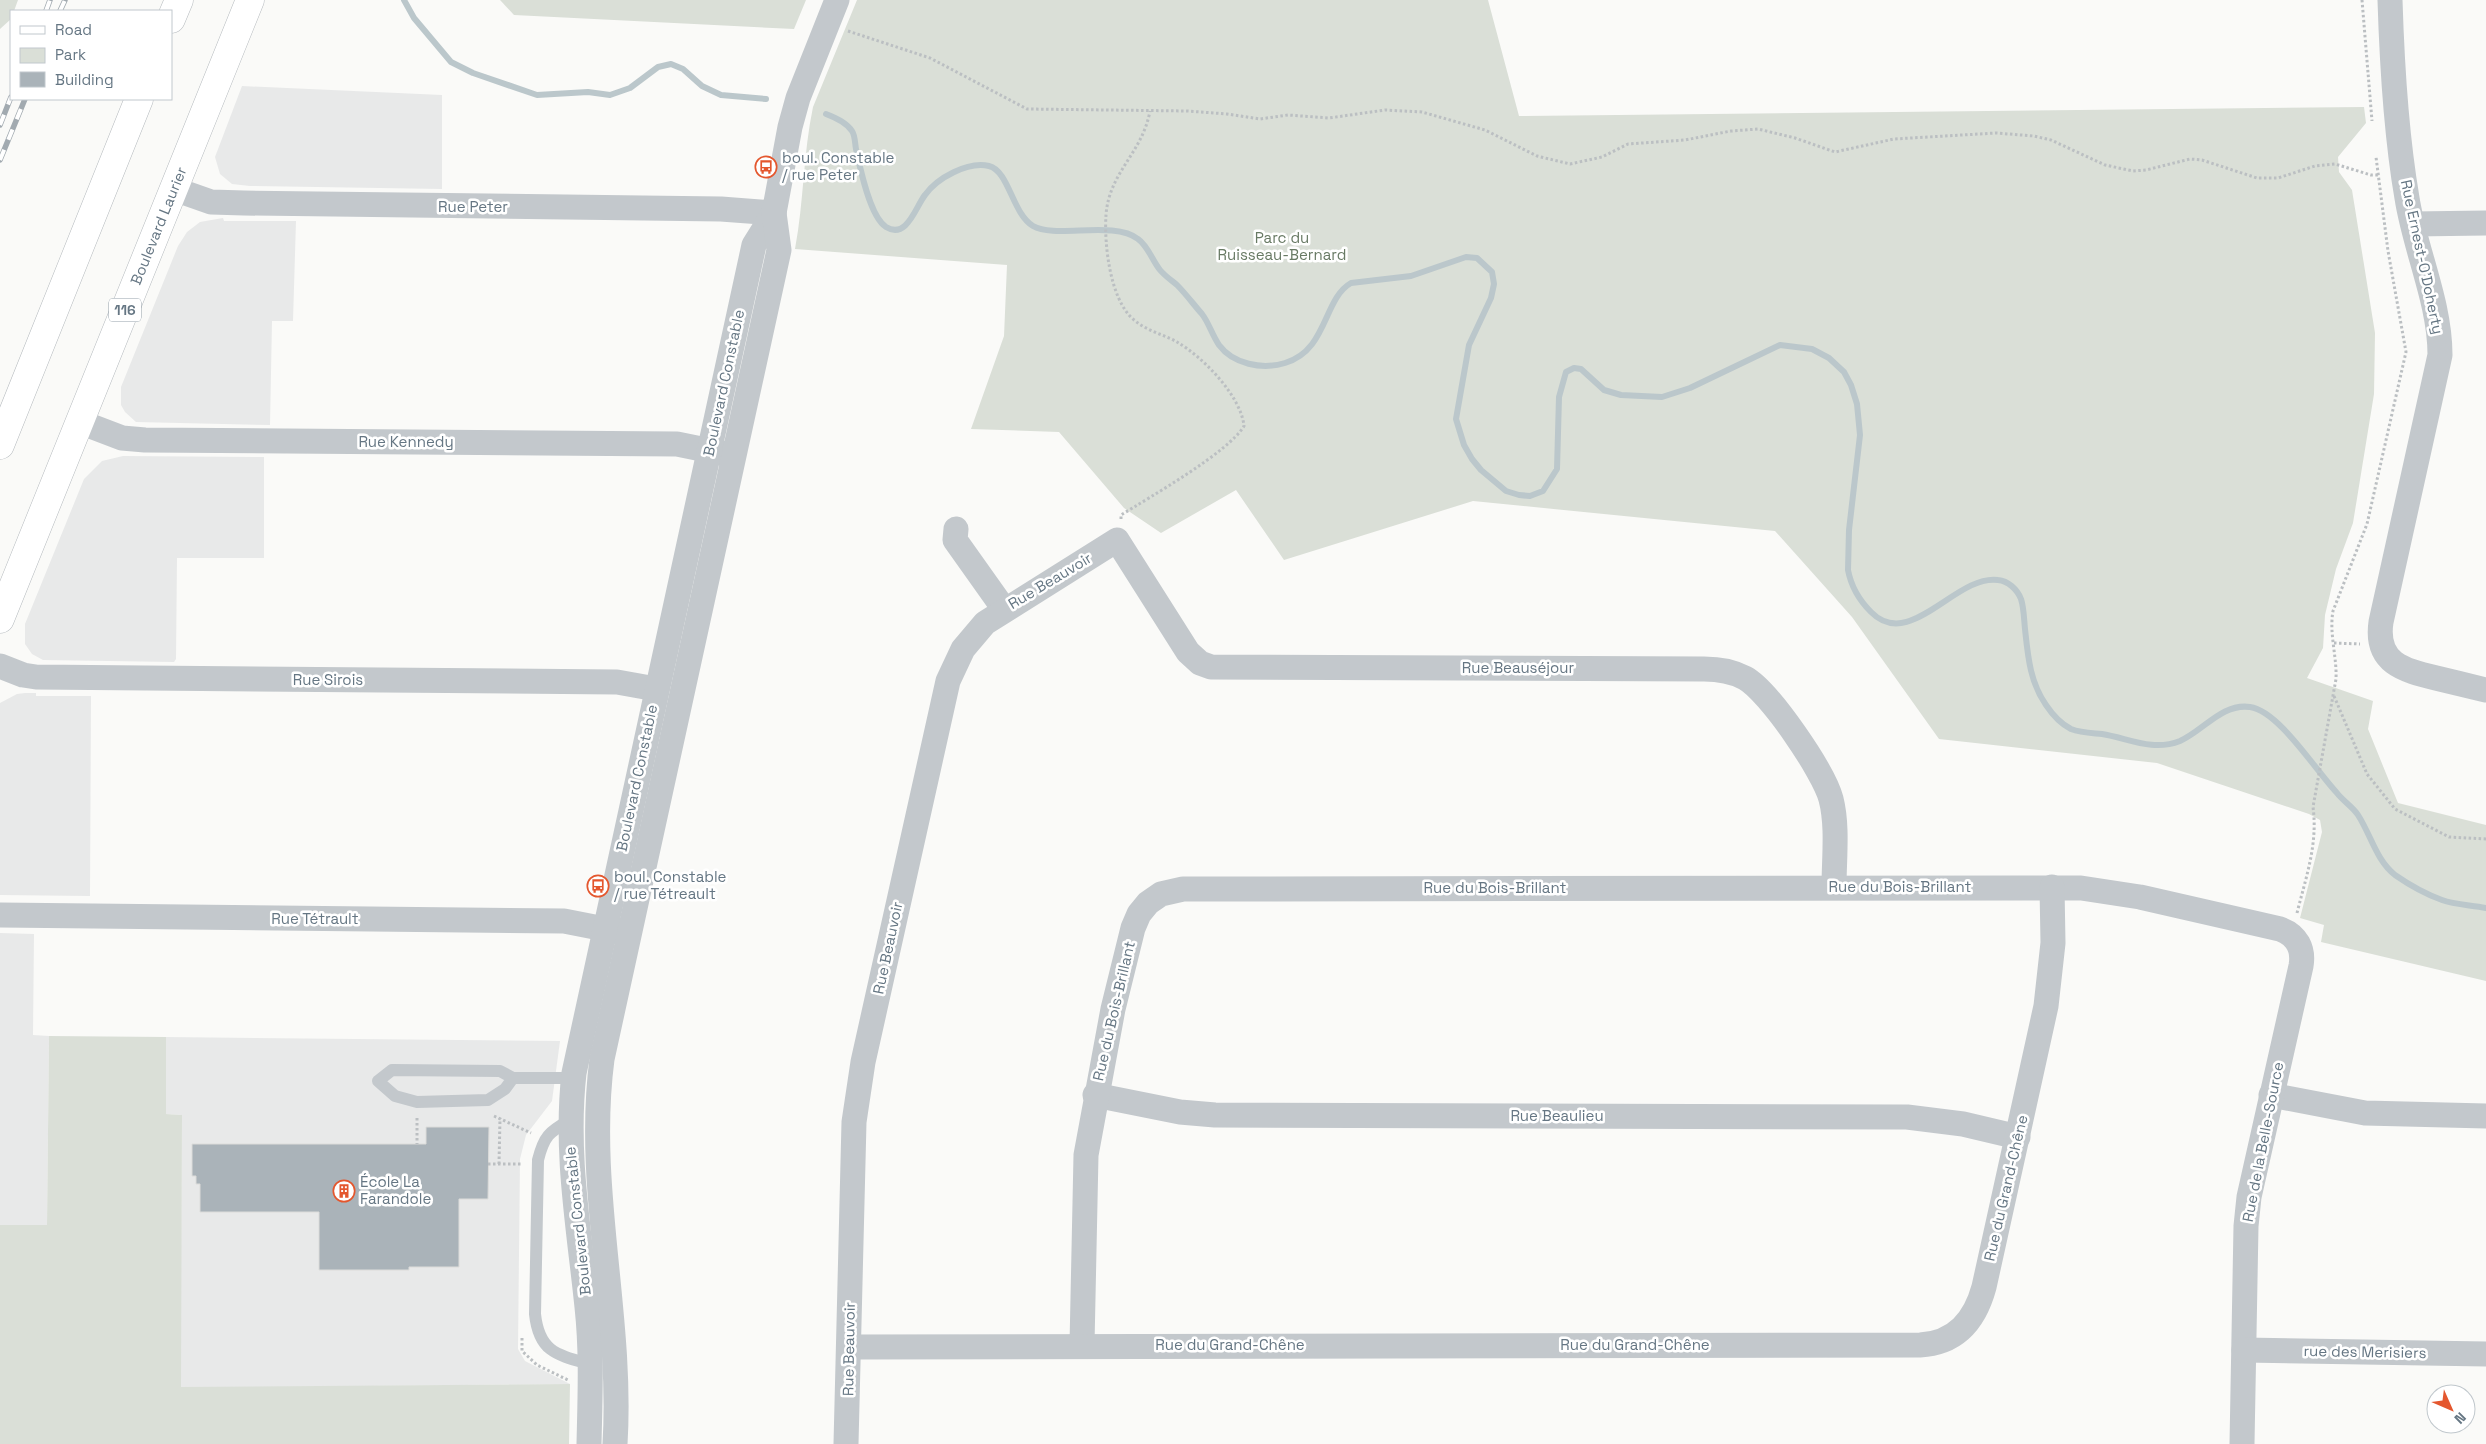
<svg xmlns="http://www.w3.org/2000/svg" width="2486" height="1444" font-family="'Space Grotesk',sans-serif">
	<rect width="100%" height="100%" fill="#fafaf8"/>
	<!-- built -->
	<g fill="#e8e9e9">
		<path d="M242 86 442 95V189L250 186 232 184 220 174 215 157Z"/>
		<path d="M223 218 224 221H296L293 321H272L270 425 136 422 125 412 121 405V387L178 246 187 232 200 222Z"/>
		<path d="M123 456 264 457V558H177L176 659 174 662 43 660 32 654 25 644V624L84 479 102 461Z"/>
		<path d="M25 693H36V696H91L90 896 0 895V703L17 694Z"/>
		<path d="M0 933 34 934 33 1035 49 1036 47 1226 0 1225Z"/>
		<path d="M166 1037 560 1041 552 1101 526 1135 520 1159 518 1349 525 1361 570 1384 180 1388 182 1115 166 1114Z"/>
	</g>
	<!-- green -->
	<g fill="#dadfd7">
		<path d="M0 0H18L14 11H11V19L0 29Z"/>
		<path d="M500 0H806L794 29 514 15Z"/>
		<path d="M857 0H1488L1519 116 2364 107 2366 123 2338 157 2339 172 2352 190 2375 333 2374 394 2353 523 2336 569 2325 615 2323 648 2307 678 2373 701 2368 729 2398 803 2486 825V981L2321 942 2324 925 2300 918 2322 832 2320 820 2309 814 2157 763 1939 739 1852 617 1775 531 1473 501 1284 560 1236 490 1161 533 1124 508 1059 432 971 429 1004 336 1007 265 795 249C804 202 803 154 813 107Z"/>
		<path d="M49 1036 166 1037V1114L182 1115 181 1387 570 1384 569 1444H0V1225H47Z"/>
	</g>
	<g fill="none" stroke-linecap="round" stroke-linejoin="round">
		<!-- stream -->
		<g stroke="#bbc7cb" stroke-width="6">
			<path d="M404 0 414 18 451 62 473 73 537 95 588 92 610 95 630 88 658 67 671 64 683 69 702 86 721 95 766 99"/>
			<path d="M826 114C834 117 847 123 852 131 855 135 855 144 856 149 860 168 870 217 886 227 907 240 916 206 925 195 937 178 968 161 989 166 1009 171 1012 213 1033 226 1055 239 1114 220 1138 239 1148 246 1152 260 1160 270 1165 276 1171 280 1177 285 1186 294 1194 305 1202 314 1209 323 1212 335 1219 345 1233 364 1262 370 1285 363 1328 350 1323 299 1351 283L1411 276 1466 257 1477 258 1492 272 1494 284 1491 298 1469 345 1456 419 1464 445 1472 459 1481 470 1506 491 1519 495 1530 496 1543 491 1557 469 1559 397 1566 372 1574 368 1581 369 1604 390 1621 395 1662 397 1690 388 1780 345 1812 349 1829 358 1844 372 1851 385 1857 404 1860 435 1849 530 1848 570C1851 586 1859 600 1871 612 1910 652 1956 574 1998 580 2008 581 2017 589 2021 599 2024 608 2024 620 2025 629 2028 657 2030 682 2046 705 2052 714 2061 724 2071 729 2081 733 2092 733 2102 734 2128 738 2152 752 2180 741 2203 731 2222 703 2250 707 2279 711 2316 771 2337 793 2343 801 2353 807 2358 815 2371 835 2376 860 2395 875 2408 884 2428 895 2442 900 2455 905 2472 905 2486 908"/>
		</g>
	</g>
	<!-- building -->
	<path fill="#aab3b9" stroke="#dcdcda" d="M426 1127H489L488 1199H459V1267H409V1270H319V1212H200V1184H196V1176H192V1144H426Z"/>
	<g fill="none" stroke-linecap="round" stroke-linejoin="round">
		<!-- primary casing -->
		<g stroke="#b5babe" stroke-width="29">
			<g id="primary">
				<path d="M171 19 179 0"/>
				<path d="M0 445 139 99"/>
				<path id="s1" d="M0 619 250 0"/>
			</g>
		</g>
		<!-- path -->
		<g stroke="#bbbfc2" stroke-width="3" stroke-dasharray="2.5 2.5" stroke-linecap="butt">
			<path d="M2362 0 2372 121"/>
			<path d="M848 31 930 58 1027 109 1187 111 1227 114 1260 119 1288 115 1329 118 1385 110 1422 112 1485 130 1537 156 1570 164 1602 157 1628 144 1685 140 1731 131 1758 129 1795 138 1835 152 1894 139 1996 133 2034 136 2051 140 2105 165 2133 171 2146 170 2190 159 2202 160 2257 178H2278L2315 166 2335 164 2371 175H2378"/>
			<path d="M1121 519V515C1150 497 1229 452 1244 426 1241 396 1203 357 1177 342 1163 334 1146 331 1133 319 1110 299 1104 244 1106 215 1109 172 1142 154 1150 111"/>
			<path d="M2334 643 2360 644"/>
			<path d="M2334 696 2367 774 2395 809 2449 837 2486 839"/>
			<path d="M2297 913C2306 877 2318 844 2313 807L2336 679C2337 656 2329 634 2333 611L2367 524 2406 352 2388 251 2376 157"/>
			<path d="M494 1116 531 1133"/>
			<path d="M417 1118V1144"/>
			<path d="M488 1164H523"/>
			<path d="M499 1164 500 1118"/>
			<path d="M522 1338V1351L537 1365 568 1380"/>
		</g>
		<!-- service -->
		<g stroke="#c3c8cc" stroke-width="12">
			<path d="M513 1078 505 1089 488 1100 417 1102 395 1096 378 1081 392 1070 500 1071 513 1078H574"/>
			<path d="M570 1120C549 1132 544 1136 538 1160L535 1314C539 1352 557 1355 590 1364"/>
		</g>
		<!-- minor -->
		<g stroke="#c3c8cc" stroke-width="25">
			<path d="M2390 0C2392 65 2396 134 2407 198 2415 250 2440 302 2440 355L2381 622C2375 663 2403 670 2436 678 2453 682 2469 686 2486 690"/>
			<path d="M174 189 211 202 244 203 721 209 774 213"/>
			<path d="M2413 224 2486 223"/>
			<path d="M80 422 122 438 145 440 677 444 726 454"/>
			<path d="M956 529 955 540 1004 609"/>
			<path d="M0 666 23 675 36 677 617 682 656 689"/>
			<path d="M0 915 564 921 620 932"/>
			<path d="M1095 1095 1180 1112 1215 1115 1907 1117 1963 1124 2018 1137"/>
			<path d="M2271 1095 2365 1113 2486 1116"/>
			<path d="M1082 1345 1086 1155 1113 1009 1133 928 1139 914 1148 903 1161 894 1183 889 2081 888 2140 897 2280 929C2297 935 2304 949 2301 966L2249 1197 2246 1226 2242 1444"/>
			<path d="M849 1347 1920 1345C1956 1343 1975 1320 1984 1287L2046 1006 2053 943 2052 887"/>
			<path d="M2244 1350 2486 1354"/>
			<path d="M589 1444C590 1398 592 1353 587 1307 579 1228 565 1153 574 1073L754 245 774 213"/>
			<path d="M615 1444C623 1315 585 1188 602 1059L779 250 774 213 790 127 798 98 837 0"/>
			<path d="M846 1444 854 1122 863 1062 948 681 963 649 985 623 1117 540 1188 652 1200 663 1211 667 1704 669C1718 669 1732 671 1745 678 1769 691 1824 772 1831 799 1838 826 1834 859 1834 887"/>
		</g>
		<!-- primary -->
		<use href="#primary" stroke="#fff" stroke-width="28"/>
		<!-- rail casing -->
		<g stroke="#a2aab0" stroke-width="5.5">
			<g id="rail">
				<path d="M46 11 50 0"/>
				<path d="M60 11 65 0"/>
				<path d="M0 125 11 97"/>
				<path d="M0 160 25 99"/>
			</g>
		</g>
		<!-- rail -->
		<use href="#rail" stroke="#fff" stroke-width="4" stroke-dasharray="11" stroke-linecap="butt"/>
	</g>
	<!-- icons -->
	<defs>
		<g id="bus-ring" transform="scale(1.125)"><circle r="9.5" fill="#fff" stroke="#e4572e" stroke-width="1.5"/><path d="M-5-6H5V4H4V6H2V4H-2V6H-4V4H-5ZM-3.5-4V0h7V-4ZM-3.5 1.2v1.5H-2V1.2ZM2 1.2v1.5H3.5V1.2Z" fill="#e4572e"/></g>
		<g id="building-ring" transform="scale(1.125)"><circle r="9.5" fill="#fff" stroke="#e4572e" stroke-width="1.5"/><path d="M-4-6H4V6H1V3H-1V6H-4ZM-2.5-4.3h1.7v1.8h-1.7ZM.8-4.3h1.7v1.8H.8ZM-2.5-1h1.7V.8h-1.7ZM.8-1h1.7V.8H.8Z" fill="#e4572e"/></g>
	</defs>
	<g fill-rule="evenodd">
		<use href="#bus-ring" x="766" y="167"/>
		<use href="#bus-ring" x="598" y="886"/>
		<use href="#building-ring" x="344" y="1191"/>
	</g>
	<g text-anchor="middle" stroke-width="5" stroke-linejoin="round" paint-order="stroke">
		<!-- shield labels -->
		<rect fill="#fff" stroke="#939fa8" stroke-width="1" x="109" y="298.5" width="32" height="23" rx="4"/>
		<g font-size="14" font-weight="bold" fill="#657683">
			<text x="125" y="315">116</text>
		</g>
		<!-- poi labels -->
		<g font-size="15" fill="#657683" stroke="#fff" text-anchor="start">
			<text x="782" y="163">boul. Constable<tspan x="782" dy="17">/ rue Peter</tspan></text>
			<text x="614" y="882">boul. Constable<tspan x="614" dy="17">/ rue Tétreault</tspan></text>
			<text x="360" y="1187">École La<tspan x="360" dy="17">Farandole</tspan></text>
		</g>
		<!-- street labels -->
		<g font-size="15" fill="#657683" stroke="#fff">
			<text x="473" y="212">Rue Peter</text>
			<text dy="5" stroke="none"><textPath href="#s1" startOffset="424">Boulevard Laurier</textPath></text>
			<text transform="translate(2422 257) rotate(78)" y="5">Rue Ernest-O'Doherty</text>
			<text transform="translate(724 383) rotate(-78)" y="5">Boulevard Constable</text>
			<text x="406" y="447">Rue Kennedy</text>
			<text transform="translate(1050 581) rotate(-31)" y="5">Rue Beauvoir</text>
			<text x="1518" y="673">Rue Beauséjour</text>
			<text x="328" y="685">Rue Sirois</text>
			<text transform="translate(637 778) rotate(-78)" y="5">Boulevard Constable</text>
			<text x="1900" y="892">Rue du Bois-Brillant</text>
			<text x="1495" y="893">Rue du Bois-Brillant</text>
			<text x="315" y="924">Rue Tétrault</text>
			<text transform="translate(888 948) rotate(-78)" y="5">Rue Beauvoir</text>
			<text transform="translate(1114 1011) rotate(-77)" y="5">Rue du Bois-Brillant</text>
			<text x="1557" y="1121">Rue Beaulieu</text>
			<text transform="translate(2263 1142) rotate(-79)" y="5">Rue de la Belle-Source</text>
			<text transform="translate(2006 1188) rotate(-77)" y="5">Rue du Grand-Chêne</text>
			<text transform="translate(578 1221) rotate(-96)" y="5">Boulevard Constable</text>
			<text x="1230" y="1350">Rue du Grand-Chêne</text>
			<text x="1635" y="1350">Rue du Grand-Chêne</text>
			<text transform="translate(849 1349) rotate(-89)" y="5">Rue Beauvoir</text>
			<text transform="translate(2365 1352) rotate(1)" y="5">rue des Merisiers</text>
		</g>
		<!-- park labels -->
		<g font-size="15" fill="#687a64" stroke="#fff">
			<text x="1282" y="243">Parc du<tspan x="1282" dy="17">Ruisseau-Bernard</tspan></text>
		</g>
	</g>
	<!-- legend -->
	<rect x="10" y="10" width="162" height="90" fill="#ffffff" stroke="#c1c8cd"/>
	<rect x="20" y="26" width="25" height="8" fill="#ffffff" stroke="#c1c8cd"/>
	<text x="55" y="35" font-size="15" fill="#657683">Road</text>
	<rect x="20" y="48" width="25" height="15" fill="#dadfd7" stroke="#c1c8cd"/>
	<text x="55" y="60" font-size="15" fill="#657683">Park</text>
	<rect x="20" y="72" width="25" height="15" fill="#aab3b9" stroke="#c1c8cd"/>
	<text x="55" y="85" font-size="15" fill="#657683">Building</text>
	<!-- north arrow -->
	<g transform="translate(2451 1409) rotate(135)"><circle r="24" fill="#ffffff" stroke="#c1c8cd"/>
	<path d="M0-4L9 19L0 12L-9 19Z" fill="#e4572e"/>
	<text y="-8" font-size="14" font-weight="bold" text-anchor="middle" fill="#657683">N</text>
	</g>
</svg>
